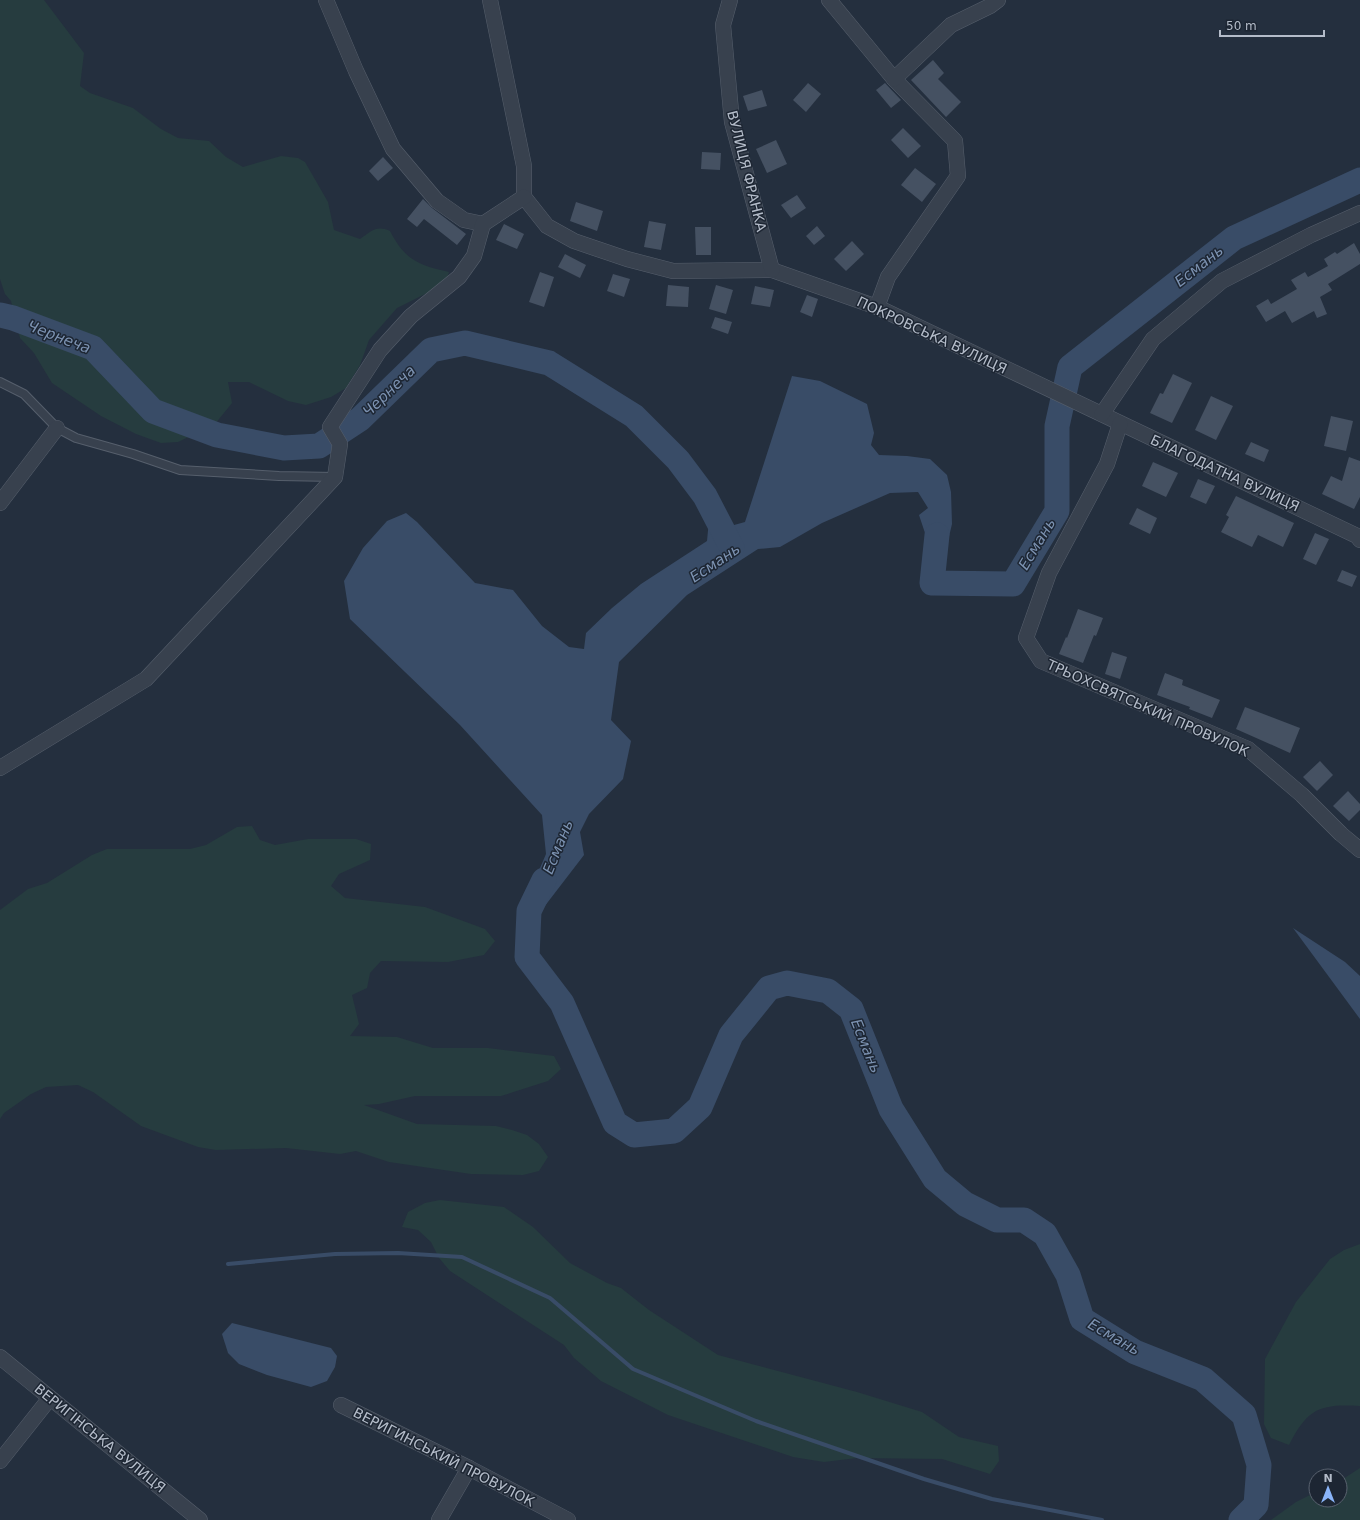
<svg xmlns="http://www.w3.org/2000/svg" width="1360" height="1520" font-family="'DejaVu Sans',sans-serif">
	<rect width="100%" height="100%" fill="#242f3e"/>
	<!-- green -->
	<g fill="#263c3f">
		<path d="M0 0H44L84 53 80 86 90 93 133 108 161 129 178 138 209 141 226 157 243 167 281 156 298 158 305 162 328 202 334 230 360 239C372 231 376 225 390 231 405 260 418 265 449 272L445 284 397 308 369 340 360 365 346 388 331 397 306 405 288 401 249 382H228L232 403 215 424 178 442 161 443 136 434 101 416 52 383 34 353 20 338 11 301 5 294 0 279Z"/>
		<path d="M252 826 260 840 275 845 308 839H356L371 844 370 860 339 874 331 886 345 898 425 907 485 929 495 941 484 955 448 962 381 961 370 973 367 988 352 995 359 1024 350 1036 397 1037 433 1048H488L554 1056 561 1069 548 1081 501 1096H415L379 1104 364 1105 417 1124 496 1126 512 1130 527 1135 539 1144 548 1157 539 1171 523 1175 471 1174 389 1162 356 1151 340 1154 286 1148 216 1150 198 1147 141 1126 93 1092 78 1085 46 1087 31 1094 4 1113 0 1119V910L28 889 47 883 92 855 107 849H190L206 845 237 827Z"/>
		<path d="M440 1200 504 1207 533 1227 570 1263 607 1283 621 1288 649 1310 718 1355 857 1392 922 1412 959 1437 998 1446 999 1461 990 1474 942 1459 857 1458 824 1462 793 1457 668 1415 601 1381 574 1358 564 1345 450 1271 439 1258 431 1242 418 1230 402 1227 408 1212 425 1203Z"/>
		<path d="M1360 1244V1406C1320 1404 1308 1408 1289 1445L1271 1438 1264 1424 1265 1359 1296 1302 1330 1259 1344 1250Z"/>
		<path d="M1360 1468V1520H1271L1296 1502 1316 1492V1500H1340V1481Z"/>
	</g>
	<!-- water -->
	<g fill="#394c67">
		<path d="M792 376 820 381 867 404 874 433 871 445 879 455 907 456 930 459 947 475 951 492 952 524 947 545 933 568 930 548 919 515 928 508 918 492 890 493 822 523 780 547 758 549 687 595 619 662 611 720 631 741 623 779 589 814 580 832 584 855 541 911H529L532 887 546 854 542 815 460 725 350 619 344 581 363 548 387 521 406 513 417 522 475 583 513 590 542 626 569 647 584 649 586 633 612 608 641 584 707 541 709 520 723 528 745 522Z"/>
		<path d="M1293 928 1345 962 1360 976V1019Z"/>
		<path d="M232 1323 331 1348 337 1356 335 1367 327 1381 311 1387 267 1375 239 1364 228 1353 222 1334Z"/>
	</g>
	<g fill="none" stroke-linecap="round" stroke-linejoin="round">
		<!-- stream -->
		<path stroke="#394c67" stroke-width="4" d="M228 1264 335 1254 398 1253 462 1257 550 1298 633 1369 756 1421 924 1479 992 1499 1102 1520"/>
		<!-- river -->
		<g stroke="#394c67" stroke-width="25">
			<path d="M0 315 13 318 93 348 153 411 217 435 284 448 319 446 360 419 431 350 465 343 549 363 634 416 678 460 705 496 732 548"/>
			<path d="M937 535 932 583 1013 584 1057 511V426L1070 367 1234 238 1360 180"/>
			<path d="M544 880 529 911 527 957 562 1003 615 1123 634 1135 674 1131 700 1107 731 1035 769 988 787 983 828 991 851 1009 891 1109 935 1179 965 1204 997 1220H1024L1045 1234 1068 1275 1082 1319 1135 1352 1203 1379 1244 1415 1259 1465 1256 1505 1241 1520"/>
		</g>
	</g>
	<!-- building -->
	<g fill="#455162">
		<path d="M933 60 944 73 938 79 961 102 946 117 911 80Z"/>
		<path d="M808 83 821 94 806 112 793 100Z"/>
		<path d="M885 83 901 100 891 108 876 90Z"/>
		<path d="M762 90 767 106 748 111 743 96Z"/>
		<path d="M903 128 921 146 908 158 891 140Z"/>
		<path d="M776 140 787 164 767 173 756 149Z"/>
		<path d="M702 152 721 153 720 170 701 169Z"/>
		<path d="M383 157 393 168 378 181 369 171Z"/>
		<path d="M915 168 936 184 922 202 901 185Z"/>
		<path d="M797 195 806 208 791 218 781 205Z"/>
		<path d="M423 199 432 208 466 234 457 245 424 219 417 227 407 219Z"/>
		<path d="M576 202 603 211 597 231 570 221Z"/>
		<path d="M649 221 666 224 661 250 644 247Z"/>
		<path d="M504 224 524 234 517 249 496 240Z"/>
		<path d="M817 226 825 236 814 245 806 236Z"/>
		<path d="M695 227H711V255H696Z"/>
		<path d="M852 241 864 254 846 271 834 259Z"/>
		<path d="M1354 243 1360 254V264L1328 284 1332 290 1320 297 1327 314 1317 318 1314 311 1292 323 1285 311 1266 322 1256 306 1268 299 1271 304 1297 289 1291 280 1305 272 1308 277 1328 266 1324 259 1335 252 1337 254Z"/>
		<path d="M565 254 586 265 580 278 558 267Z"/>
		<path d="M540 272 554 277 544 307 529 302Z"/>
		<path d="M613 274 630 279 624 297 607 291Z"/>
		<path d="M668 285 689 287 688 307 666 306Z"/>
		<path d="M716 285 733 290 726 314 709 309Z"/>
		<path d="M755 286 774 290 770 307 751 304Z"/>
		<path d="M807 295 818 299 812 317 800 312Z"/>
		<path d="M715 317 732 322 728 334 711 328Z"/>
		<path d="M1173 374 1192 383 1172 423 1150 413 1160 393 1163 394Z"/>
		<path d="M1211 396 1233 406 1216 440 1195 430Z"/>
		<path d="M1331 416 1353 421 1346 451 1324 446Z"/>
		<path d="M1251 442 1269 450 1264 462 1245 454Z"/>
		<path d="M1349 457 1360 461V497L1354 509 1322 494 1331 476 1342 481Z"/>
		<path d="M1153 462 1178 473 1166 497 1142 486Z"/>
		<path d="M1198 479 1215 486 1206 504 1190 497Z"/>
		<path d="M1236 496 1294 523 1283 547 1258 535 1252 547 1221 532 1229 517 1226 515Z"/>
		<path d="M1137 508 1157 518 1150 534 1129 524Z"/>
		<path d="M1315 533 1329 539 1316 565 1303 559Z"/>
		<path d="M1342 570 1357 576 1352 587 1337 581Z"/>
		<path d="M1078 609 1103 618 1096 636 1094 635 1083 663 1059 654 1066 637 1067 638Z"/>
		<path d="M1112 652 1127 657 1120 679 1105 674Z"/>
		<path d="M1165 673 1183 680 1182 685 1220 700 1212 718 1189 709 1190 707 1157 695Z"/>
		<path d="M1245 707 1300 728 1290 753 1236 729Z"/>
		<path d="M1320 761 1333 775 1317 791 1303 777Z"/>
		<path d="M1348 791 1360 804V810L1349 821 1333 806Z"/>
	</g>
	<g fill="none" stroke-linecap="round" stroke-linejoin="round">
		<!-- service casing -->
		<g stroke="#565f6c" stroke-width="10">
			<path id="service" d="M0 382 24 394 57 428 76 438 133 454 180 470 279 476 335 477"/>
		</g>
		<!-- minor casing -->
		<g stroke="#565f6c" stroke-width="16">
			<g id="minor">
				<path d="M326 0 356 71 393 149 437 201 464 220 483 224"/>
				<path d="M490 0 524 166V197L547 226 574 241 627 259 673 271 772 270 877 307 1357 536 1360 540"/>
				<path d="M730 0 723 25 732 122 772 270"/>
				<path d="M829 0 894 79 955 141 958 176 888 277 877 307"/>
				<path d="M894 79 951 25 990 6 998 0"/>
				<path d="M1102 414 1153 339 1222 281 1311 235 1360 213"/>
				<path d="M1120 424 1107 464 1049 573 1026 638 1041 661 1248 749 1302 795 1341 834 1360 850"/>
				<path d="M0 503 57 428"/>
				<path d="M0 768 146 679 335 477 340 444 330 427 380 350 411 316 459 277 474 256 483 224 524 197"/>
				<path d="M0 1357 200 1520"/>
				<path d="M341 1405 469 1468 568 1520"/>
				<path d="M0 1461 50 1398"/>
				<path d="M439 1520 469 1468"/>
			</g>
		</g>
		<!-- service -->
		<use href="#service" stroke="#38414e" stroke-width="8"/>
		<!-- minor -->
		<use href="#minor" stroke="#38414e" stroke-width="15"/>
	</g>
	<g text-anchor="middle" stroke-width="3" stroke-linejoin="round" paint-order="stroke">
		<!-- street labels -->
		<g font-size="14" fill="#b4bcc9" stroke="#1d2633">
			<text transform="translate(747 171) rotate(76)" y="5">ВУЛИЦЯ ФРАНКА</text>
			<text transform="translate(932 335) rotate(25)" y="5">ПОКРОВСЬКА ВУЛИЦЯ</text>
			<text transform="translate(1225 473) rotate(25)" y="5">БЛАГОДАТНА ВУЛИЦЯ</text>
			<text transform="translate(1148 708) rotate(24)" y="5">ТРЬОХСВЯТСЬКИЙ ПРОВУЛОК</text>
			<text transform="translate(100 1438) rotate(39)" y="5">ВЕРИГІНСЬКА ВУЛИЦЯ</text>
			<text transform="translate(444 1457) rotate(27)" y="5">ВЕРИГИНСЬКИЙ ПРОВУЛОК</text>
		</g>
		<!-- water labels -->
		<g font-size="15" font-style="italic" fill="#7c92b1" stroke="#1d2633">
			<text transform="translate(1199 266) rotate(-38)" y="5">Есмань</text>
			<text transform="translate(59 337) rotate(21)" y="5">Чернеча</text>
			<text transform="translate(389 391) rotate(-44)" y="5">Чернеча</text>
			<text transform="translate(1037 544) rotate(-59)" y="5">Есмань</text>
			<text transform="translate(715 563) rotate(-34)" y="5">Есмань</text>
			<text transform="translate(558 847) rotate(-68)" y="5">Есмань</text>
			<text transform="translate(866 1046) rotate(68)" y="5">Есмань</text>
			<text transform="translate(1114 1337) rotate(30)" y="5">Есмань</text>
		</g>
	</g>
	<!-- north arrow -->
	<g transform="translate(1328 1488)"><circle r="19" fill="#1d2633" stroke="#59626f"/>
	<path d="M0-3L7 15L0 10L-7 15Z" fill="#8ab4f8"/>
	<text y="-6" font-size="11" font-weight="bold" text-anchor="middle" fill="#b4bcc9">N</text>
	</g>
	<!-- scale -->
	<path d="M1220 30v6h104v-6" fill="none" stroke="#b4bcc9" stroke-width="2"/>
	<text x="1226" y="30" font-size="12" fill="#b4bcc9" stroke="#1d2633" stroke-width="3" paint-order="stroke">50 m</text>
</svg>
